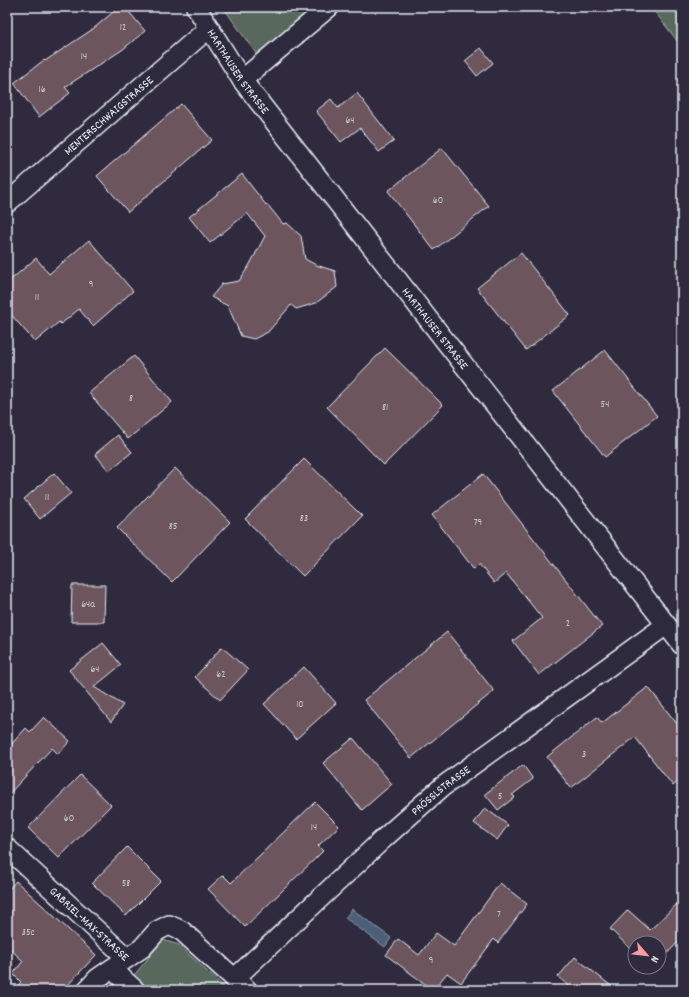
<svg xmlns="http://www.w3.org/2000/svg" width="689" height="997" font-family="Dekko,sans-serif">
	<rect width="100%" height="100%" fill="#2f2a3d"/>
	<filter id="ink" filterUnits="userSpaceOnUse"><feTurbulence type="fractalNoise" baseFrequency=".025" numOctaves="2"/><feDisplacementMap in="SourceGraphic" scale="8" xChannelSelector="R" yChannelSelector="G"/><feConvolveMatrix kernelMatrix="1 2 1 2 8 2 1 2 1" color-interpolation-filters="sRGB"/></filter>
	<g filter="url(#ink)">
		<!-- green -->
		<g fill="#59675d" stroke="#a0acaa">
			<path d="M223 7H302L307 15 257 55Z"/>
			<path d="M651 7H682V47Z"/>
			<path d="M163 940 179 945 223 986 225 990H143L131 979Z"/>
		</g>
		<!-- water -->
		<path fill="#4c6077" stroke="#8a9aab" d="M352 909 391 938 385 947 345 918Z"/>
		<!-- building -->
		<g fill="#6c555d" stroke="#e8f1f8">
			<path d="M119 7H125L145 31 122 50 65 87 70 93 39 117 14 83 44 60 45 61 93 29Z"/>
			<path d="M481 48 493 63 477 76 465 61Z"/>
			<path d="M357 93 394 141 379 152 360 128 341 142 316 111 331 99 338 108Z"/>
			<path d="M181 104 212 140 128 212 97 176Z"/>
			<path d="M442 148 489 206 434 250 388 191Z"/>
			<path d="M242 174 266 205 267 204 283 224 287 223 301 236 305 259 316 265 335 271 337 287 316 303 296 309 291 305 268 332 254 339 241 336 228 306 211 297 222 284 239 281 249 266 265 236 247 213 210 243 189 217Z"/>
			<path d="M89 240 133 291 93 326 79 309 61 324 59 322 35 342 7 310V283L36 258 49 274Z"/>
			<path d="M521 253 570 315 526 350 477 288Z"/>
			<path d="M385 348 443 405 384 465 327 407Z"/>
			<path d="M605 350 657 416 605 457 553 391Z"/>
			<path d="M134 356 172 402 128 439 89 393Z"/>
			<path d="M118 435 132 452 109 471 95 454Z"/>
			<path d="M304 459 362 516 303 576 245 519Z"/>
			<path d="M175 468 230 522 172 582 117 528Z"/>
			<path d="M54 473 71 493 40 519 24 499Z"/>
			<path d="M483 474 602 626 539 675 513 641 542 618 506 573 494 583 479 564 474 569 432 515Z"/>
			<path d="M72 585H105L104 622H71Z"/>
			<path d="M447 632 494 691 411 758 364 700Z"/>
			<path d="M103 643 121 665 94 687 123 705 111 722 69 670Z"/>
			<path d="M222 647 248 670 220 700 195 677Z"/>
			<path d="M304 667 336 703 296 739 264 704Z"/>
			<path d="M648 687 682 730V778L673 786 635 737 571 788 547 757 597 717 602 723Z"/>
			<path d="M44 717 70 741 58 754 52 748 7 796V749L26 728 30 732Z"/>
			<path d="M353 738 392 784 362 810 323 763Z"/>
			<path d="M523 765 533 779 512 795 515 797 498 810 485 794Z"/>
			<path d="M80 775 111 805 59 858 28 828Z"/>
			<path d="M315 802 339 826 318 846 323 851 245 927 208 889 223 875 231 883Z"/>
			<path d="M485 808 508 825 497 840 474 823Z"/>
			<path d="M127 847 161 881 126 916 92 883Z"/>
			<path d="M16 881 96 955 63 990H13L21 982 13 974 23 961 7 946V891Z"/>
			<path d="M500 883 527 904 498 943 494 939 461 983 447 973 433 990 386 955 398 939 419 955 436 933 454 946Z"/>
			<path d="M682 899V938L659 962V943H635V953L610 929 628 910 650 930Z"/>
			<path d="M575 957 616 990H574L558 977Z"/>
		</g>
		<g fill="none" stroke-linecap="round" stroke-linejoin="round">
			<!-- street casing -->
			<g stroke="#e8f1f8" stroke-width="22">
				<g id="street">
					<path id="s1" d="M196 7 242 80 682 645"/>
					<path d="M242 80 329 7"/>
					<path id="s2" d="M7 203 209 28"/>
					<path id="s3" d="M7 848 127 958"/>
					<path d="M112 969 135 990"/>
					<path id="s4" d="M234 979 382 840 442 787 666 625"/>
					<path d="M87 990 98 978 142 948 157 931 169 925 182 931 247 990"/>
				</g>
			</g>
			<!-- street -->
			<use href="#street" stroke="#2f2a3d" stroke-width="19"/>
		</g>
	</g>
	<g text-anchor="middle" stroke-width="3" stroke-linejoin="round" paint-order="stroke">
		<!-- number labels -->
		<g font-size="10" fill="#c9cad1">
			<text x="123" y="30">12</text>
			<text x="84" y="59">14</text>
			<text x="42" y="92">16</text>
			<text x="350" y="123">64</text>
			<text x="438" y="203">60</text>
			<text x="91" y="287">9</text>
			<text x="37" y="300">11</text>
			<text x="131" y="401">8</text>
			<text x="605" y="407">54</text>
			<text x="385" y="410">81</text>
			<text x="47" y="500">11</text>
			<text x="304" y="521">83</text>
			<text x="478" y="525">79</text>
			<text x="173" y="529">85</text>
			<text x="88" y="607">64a</text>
			<text x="568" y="626">2</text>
			<text x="95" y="672">64</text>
			<text x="221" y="677">62</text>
			<text x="300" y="707">10</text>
			<text x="584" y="757">3</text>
			<text x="500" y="799">5</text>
			<text x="69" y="821">60</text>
			<text x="314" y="830">14</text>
			<text x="126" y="886">58</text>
			<text x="499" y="917">7</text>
			<text x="28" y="935">35c</text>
			<text x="431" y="963">9</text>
		</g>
		<!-- street labels -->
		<g font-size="12" fill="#e8f1f8" stroke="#2f2a3d">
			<text dy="4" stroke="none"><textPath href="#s1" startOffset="77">HARTHAUSER STRASSE</textPath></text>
			<text dy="4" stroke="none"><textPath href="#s2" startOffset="134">MENTERSCHWAIGSTRASSE</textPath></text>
			<text dy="4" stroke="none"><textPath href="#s1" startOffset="401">HARTHAUSER STRASSE</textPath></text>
			<text dy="4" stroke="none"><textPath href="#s4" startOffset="280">PRÖSSLSTRASSE</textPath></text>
			<text dy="4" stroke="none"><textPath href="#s3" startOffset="112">GABRIEL-MAX-STRASSE</textPath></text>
		</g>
	</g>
	<!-- margin -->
	<rect width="689" height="997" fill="none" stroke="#2f2a3d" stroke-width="24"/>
	<rect x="12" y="12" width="665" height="973" fill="none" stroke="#e8f1f8" stroke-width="1.5" filter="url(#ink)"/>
	<!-- north arrow -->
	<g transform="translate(647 955) rotate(118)"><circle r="19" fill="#2f2a3d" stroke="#797a88"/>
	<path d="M0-3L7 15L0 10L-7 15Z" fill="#ff9aa2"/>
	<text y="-6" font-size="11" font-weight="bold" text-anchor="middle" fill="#e8f1f8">N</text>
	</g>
</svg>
